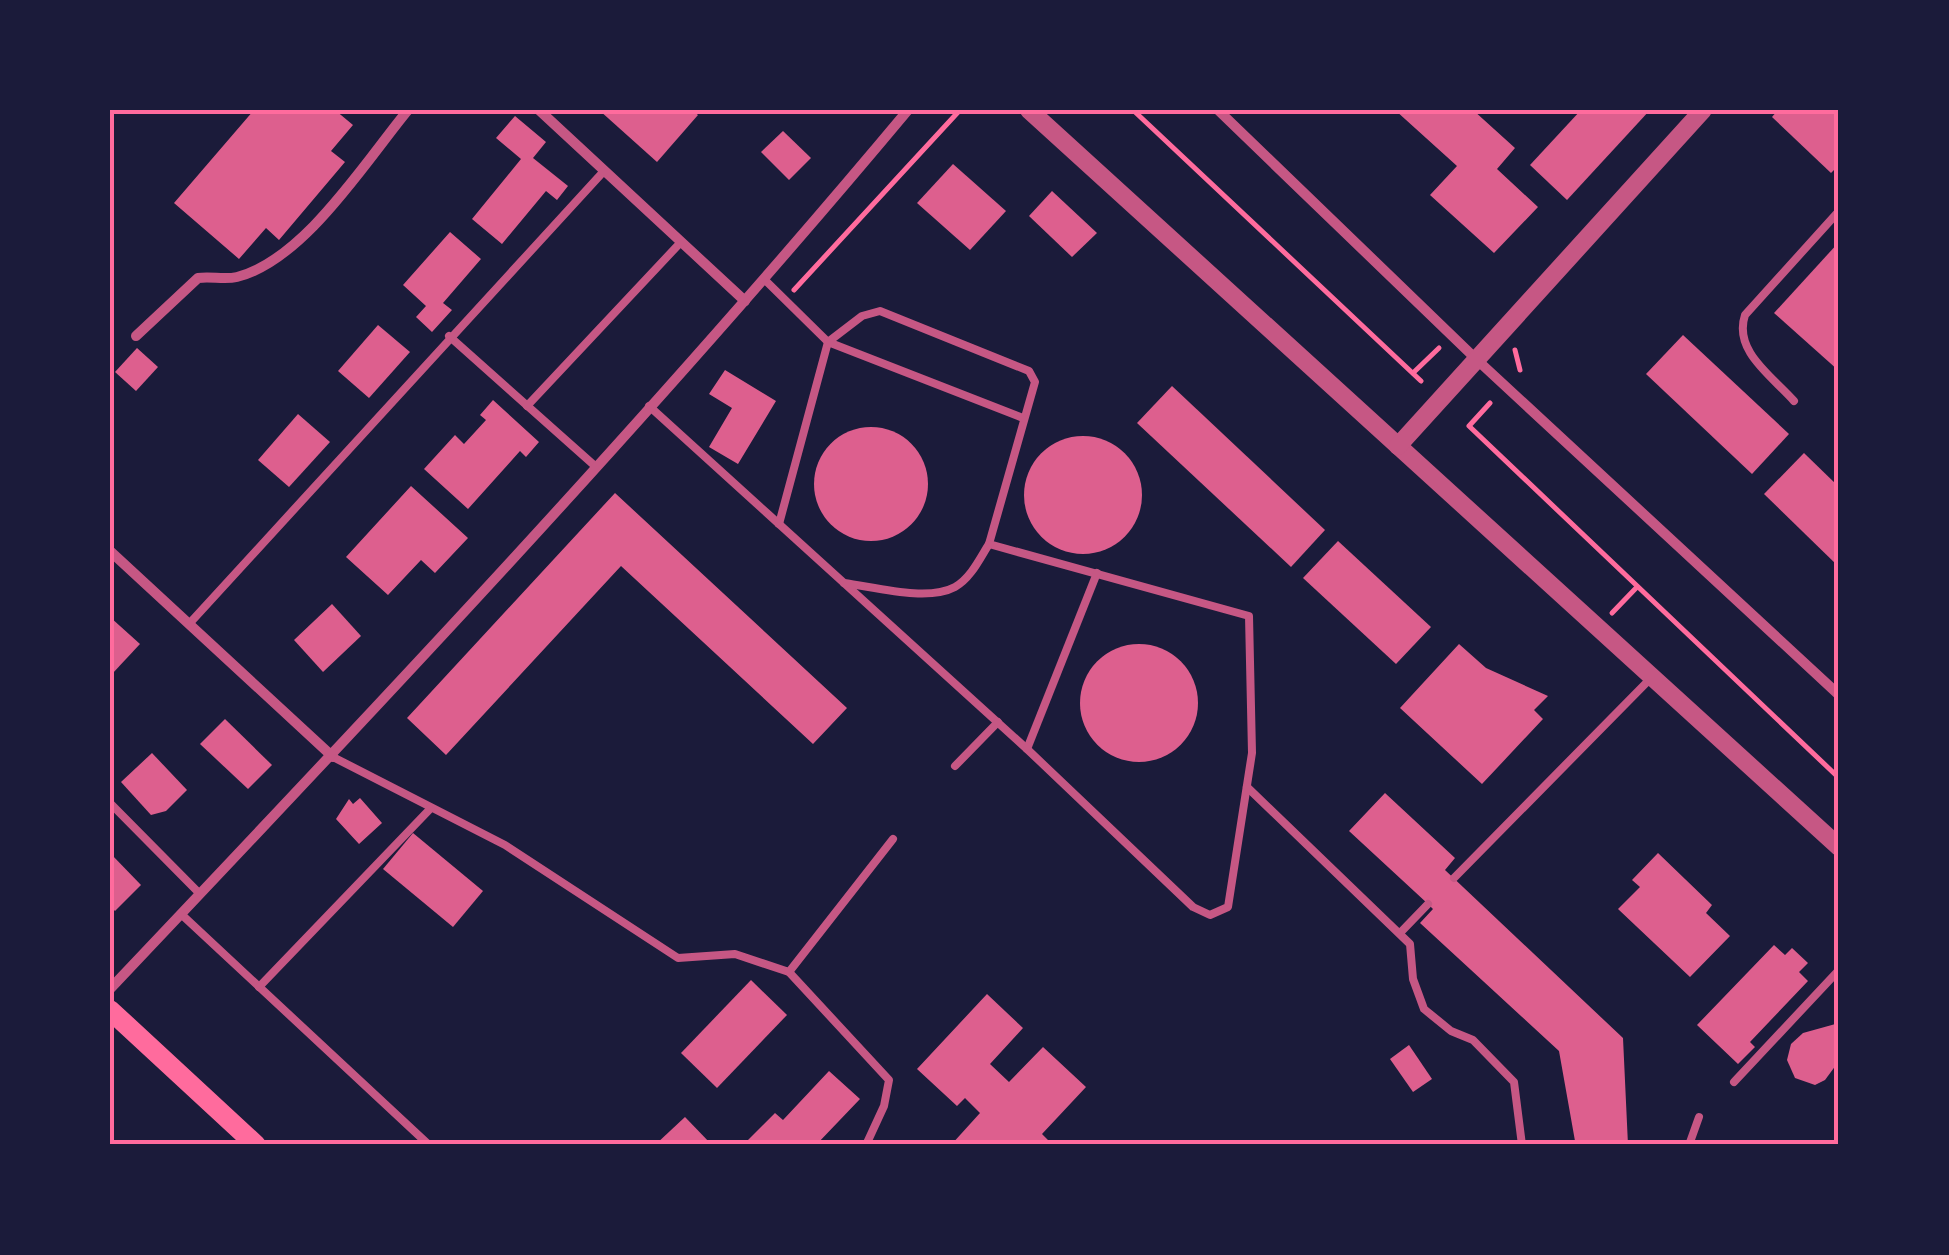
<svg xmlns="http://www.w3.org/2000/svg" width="1949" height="1255" font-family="Commissioner,sans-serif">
	<rect width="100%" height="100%" fill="#1b1b3a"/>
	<!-- building -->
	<g fill="#dd5f8e">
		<path d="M254 110H335L353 125 331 151 345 162 279 240 266 228 239 259 174 203Z"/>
		<path d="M599 110H692L698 115 657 162Z"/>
		<path d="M1395 110H1473L1515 148 1497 169 1538 207 1494 253 1430 195 1457 166Z"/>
		<path d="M1581 110H1650L1567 200 1530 165Z"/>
		<path d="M1778 110H1839V165L1831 173 1772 117Z"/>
		<path d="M515 116 546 142 533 158 568 186 557 200 546 191 502 244 472 219 521 159 496 138Z"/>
		<path d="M783 131 811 158 789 180 761 152Z"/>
		<path d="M953 164 1006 211 970 250 917 203Z"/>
		<path d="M1052 191 1097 233 1072 257 1029 216Z"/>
		<path d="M450 232 481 259 443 303 452 310 432 332 416 317 426 306 403 285Z"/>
		<path d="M1839 242V371L1774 313Z"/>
		<path d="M378 325 410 352 369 398 338 371Z"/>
		<path d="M1683 335 1789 434 1752 474 1646 374Z"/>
		<path d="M137 348 158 367 136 391 115 372Z"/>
		<path d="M725 370 776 401 738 464 709 447 732 408 709 394Z"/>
		<path d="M1172 386 1325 530 1291 567 1137 423Z"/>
		<path d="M493 400 539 442 526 457 520 451 468 509 424 469 455 435 464 444 486 420 480 415Z"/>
		<path d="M298 414 330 442 289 487 258 460Z"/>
		<circle cx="871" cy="484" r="57"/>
		<circle cx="1083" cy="495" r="59"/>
		<path d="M1804 453 1839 487V567L1764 494Z"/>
		<path d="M411 486 468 538 435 573 421 560 388 595 346 557Z"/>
		<path d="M615 493 847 708 813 744 621 566 446 755 407 718Z"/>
		<path d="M1338 541 1431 627 1396 664 1303 578Z"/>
		<path d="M332 604 361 636 323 672 294 640Z"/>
		<path d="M110 617 140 644 112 674 110 673Z"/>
		<path d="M1459 644 1486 668 1548 696 1534 710 1543 719 1482 784 1400 708Z"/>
		<circle cx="1139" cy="703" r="59"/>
		<path d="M225 719 272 765 248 789 200 744Z"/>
		<path d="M152 753 187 790 166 811 151 815 121 782Z"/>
		<path d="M1385 793 1455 858 1445 870 1623 1038 1628 1145H1571L1575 1141 1559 1051 1420 923 1433 909 1428 904 1349 831Z"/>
		<path d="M360 798 382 823 359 844 336 819 349 799 353 804Z"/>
		<path d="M413 833 483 891 453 927 383 869Z"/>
		<path d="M110 853 141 885 115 911 110 906Z"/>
		<path d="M1658 853 1712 905 1706 913 1730 936 1690 977 1618 909 1640 887 1632 880Z"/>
		<path d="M1774 945 1785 955 1792 948 1808 963 1799 972 1808 981 1750 1042 1755 1047 1738 1064 1697 1025Z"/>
		<path d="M751 980 787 1015 717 1088 681 1053Z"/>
		<path d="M987 994 1023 1028 990 1064 1009 1082 1043 1047 1086 1087 1042 1134 1053 1145H951L980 1113 965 1098 957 1106 917 1069Z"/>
		<path d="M1839 1023V1061L1825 1080 1815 1085 1795 1078 1787 1060 1791 1044 1803 1033Z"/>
		<path d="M1409 1045 1432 1079 1413 1092 1390 1059Z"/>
		<path d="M829 1071 860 1099 816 1145H743L775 1113 783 1120Z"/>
		<path d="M685 1117 712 1145H655Z"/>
	</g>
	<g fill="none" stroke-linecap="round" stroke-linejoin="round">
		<!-- path -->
		<g stroke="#ff6b9d" stroke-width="5">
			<path d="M1133 110 1421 381"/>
			<path d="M794 290 960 110"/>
			<path d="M1515 350 1520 370"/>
			<path d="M1413 373 1439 348"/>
			<path d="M1490 403 1469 426 1839 778"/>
			<path d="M1612 613 1637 587"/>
		</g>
		<!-- service -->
		<g stroke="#c65784" stroke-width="8">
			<path d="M449 336 595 466"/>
			<path d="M1794 401C1772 376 1733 351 1745 315L1839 211"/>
			<path d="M527 406 681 242"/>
			<path d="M649 406 1027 749 1193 907 1210 915 1228 907 1252 753 1249 616 989 544 1035 382 1029 371 880 311 862 316 828 342 765 280"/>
			<path d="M779 524 828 342 1023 418"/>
			<path d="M844 583C875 587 927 602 955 587 971 578 980 558 989 544"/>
			<path d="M189 624 604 171"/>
			<path d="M1027 749 1097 573"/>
			<path d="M333 757 505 845 678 958 735 954 789 972 889 1080 884 1106 866 1145"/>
			<path d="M955 766 998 722"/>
			<path d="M1247 787 1410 944 1413 979 1424 1009 1451 1031 1473 1040 1514 1082 1522 1145"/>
			<path d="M110 803 200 894"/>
			<path d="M1454 878 1652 677"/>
			<path d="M181 914 429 1145"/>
			<path d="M1400 933 1428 904"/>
			<path d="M789 972 893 839"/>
			<path d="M259 987 430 809"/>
			<path d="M1734 1082 1839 970"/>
			<path d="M1689 1145 1699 1117"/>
		</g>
		<!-- minor -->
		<g stroke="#c65784" stroke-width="10">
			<path d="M539 110 745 301"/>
			<path d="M1218 110 1475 358 1839 695"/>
			<path d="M136 336 198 278C211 276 224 280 237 277 304 260 365 162 408 110"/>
			<path d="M110 551 333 757"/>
			<path d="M110 989C382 702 654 414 908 110"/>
		</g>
		<!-- tertiary -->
		<g stroke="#c65784" stroke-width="18">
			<path d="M1029 110 1839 847"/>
			<path d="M1398 446 1703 110"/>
		</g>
		<!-- secondary -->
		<path stroke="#ff6b9d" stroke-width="20" d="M110 1010 256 1145"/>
	</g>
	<!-- border -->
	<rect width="1949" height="1255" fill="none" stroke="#1b1b3a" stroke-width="225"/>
	<rect x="112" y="112" width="1724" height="1030" fill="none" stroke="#ff6b9d" stroke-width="4"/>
</svg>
